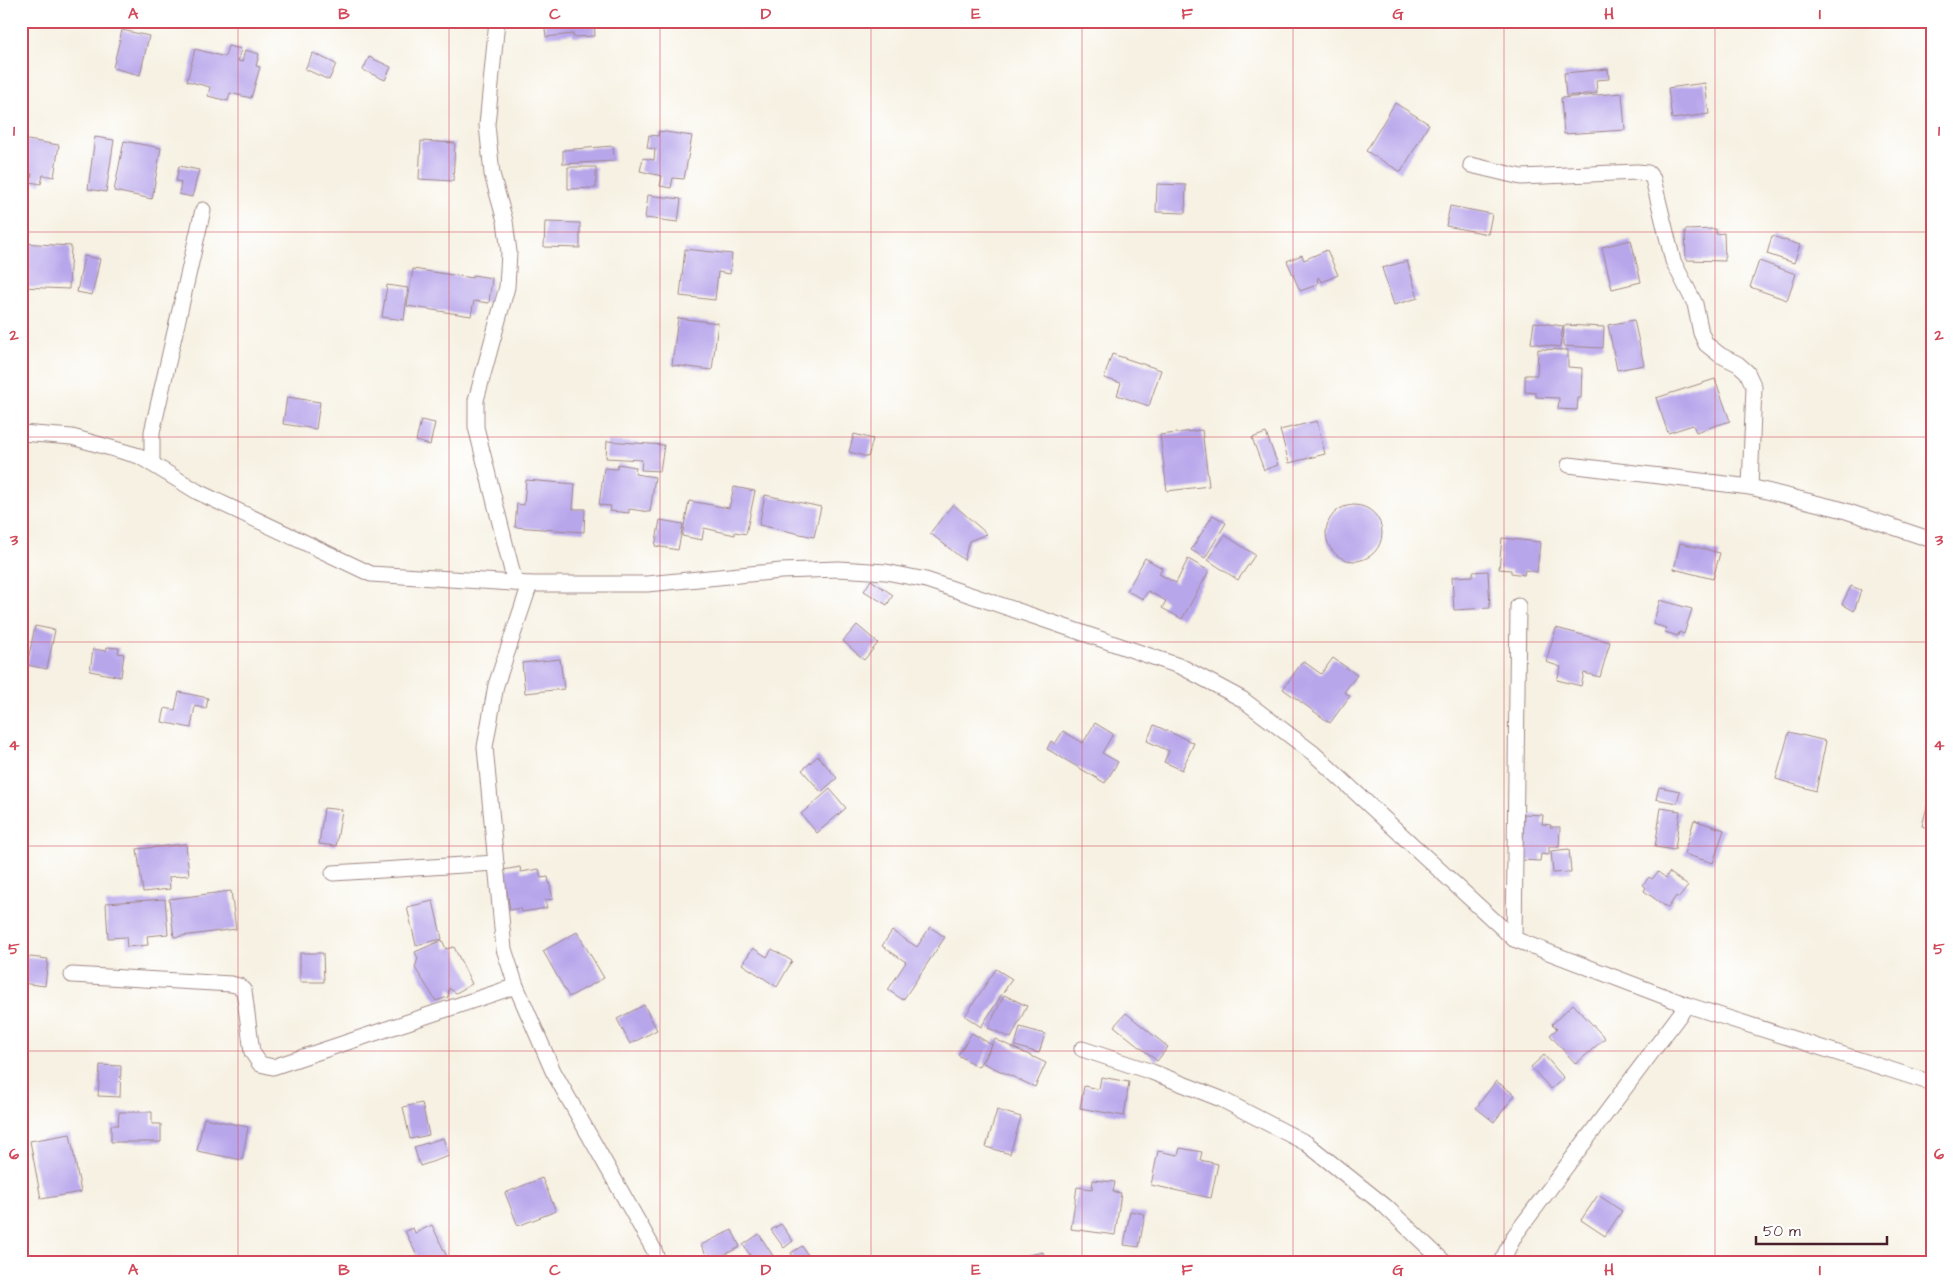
<svg xmlns="http://www.w3.org/2000/svg" width="1953" height="1283" font-family="'Architects Daughter',sans-serif">
	<rect width="100%" height="100%" fill="#fff"/>
	<filter id="ink" filterUnits="userSpaceOnUse"><feTurbulence type="fractalNoise" baseFrequency=".02" numOctaves="2"/><feDisplacementMap in="SourceGraphic" scale="10" xChannelSelector="R" yChannelSelector="G"/><feConvolveMatrix kernelMatrix="1 2 1 2 8 2 1 2 1" color-interpolation-filters="sRGB"/></filter>
	<filter id="wash" filterUnits="userSpaceOnUse"><feTurbulence type="fractalNoise" baseFrequency=".0096" numOctaves="4" result="noise"/><feDisplacementMap in="SourceGraphic" scale="20" xChannelSelector="R" yChannelSelector="G"/><feGaussianBlur stdDeviation="1.12" result="paint"/><feColorMatrix in="noise" values="0 0 0 0 0 0 0 0 0 0 0 0 0 0 0 0 0 1.4 0 .05"/><feComposite in="paint" operator="in"/></filter>
	<g filter="url(#wash)">
		<rect width="100%" height="100%" fill="#f6f1e2"/>
		<g id="blocks">
			<!-- building -->
			<g fill="#b8a6eb">
				<path d="M544 21H594L595 36 573 37V34L546 37Z"/>
				<path d="M122 30 149 36 140 75 113 68Z"/>
				<path d="M228 46 241 49 238 61 242 62 245 50 259 54 256 66 260 67 251 98 230 93 228 101 208 96 210 87 187 81 195 49 225 57Z"/>
				<path d="M313 53 336 64 329 80 305 69Z"/>
				<path d="M369 57 391 67 385 80 363 70Z"/>
				<path d="M1608 69 1609 79 1596 80 1597 93 1566 96 1564 73Z"/>
				<path d="M1705 83 1709 114 1672 119 1668 88Z"/>
				<path d="M1622 93 1625 130 1564 134 1561 98Z"/>
				<path d="M1395 103 1429 124 1401 172 1366 151Z"/>
				<path d="M659 131 692 136 684 179 673 178 671 188 660 186 662 176 640 171 643 158 654 160 655 149 647 148 649 135 658 136Z"/>
				<path d="M95 137 114 140 106 192 88 189Z"/>
				<path d="M21 139 59 145 54 177 43 175 41 184 30 182 32 174 21 172Z"/>
				<path d="M124 141 161 148 152 199 114 191Z"/>
				<path d="M421 141 455 143 453 181 419 179Z"/>
				<path d="M613 146 614 161 563 164V150Z"/>
				<path d="M179 166 199 170 192 197 179 194 181 182 176 181Z"/>
				<path d="M568 167H596V188L568 189Z"/>
				<path d="M1157 184 1186 185 1185 213 1156 212Z"/>
				<path d="M648 195 681 199 678 222 645 218Z"/>
				<path d="M1450 206 1492 214 1488 234 1446 226Z"/>
				<path d="M545 222 580 223V248L544 247Z"/>
				<path d="M1716 229V234L1724 233 1725 261 1686 260 1685 230Z"/>
				<path d="M1772 236 1800 245 1794 263 1767 254Z"/>
				<path d="M1631 240 1641 282 1612 289 1602 247Z"/>
				<path d="M21 243 71 246 69 289 21 287Z"/>
				<path d="M685 249 732 254 730 274 718 272 715 300 680 296Z"/>
				<path d="M1327 250 1338 275 1322 282 1318 277 1317 285 1300 291 1287 261 1302 255 1304 260Z"/>
				<path d="M84 256 100 259 92 295 77 292Z"/>
				<path d="M1407 261 1418 298 1394 305 1382 268Z"/>
				<path d="M1759 261 1796 274 1787 300 1750 287Z"/>
				<path d="M413 269 473 278V275L492 278 489 303 474 301 471 316 407 306Z"/>
				<path d="M387 285 408 288 404 320 382 317Z"/>
				<path d="M678 318 718 323 712 370 672 365Z"/>
				<path d="M1634 320 1644 365 1617 370 1608 325Z"/>
				<path d="M1534 322 1563 326 1560 347 1531 343Z"/>
				<path d="M1564 325 1604 327 1603 348 1563 346Z"/>
				<path d="M1538 349 1568 350V367L1582 368 1581 398H1578L1577 410 1558 409 1559 398 1536 397V393L1525 392V375H1537Z"/>
				<path d="M1112 354 1161 370 1149 406 1117 395 1121 383 1104 378Z"/>
				<path d="M1715 379 1730 421 1696 432 1693 425 1668 433 1656 398Z"/>
				<path d="M287 397 320 402 316 429 283 424Z"/>
				<path d="M421 420 435 423 430 445 416 441Z"/>
				<path d="M1317 421 1325 454 1289 463 1280 430Z"/>
				<path d="M1202 430 1209 486 1167 491 1160 435Z"/>
				<path d="M1266 433 1278 465 1264 470 1252 438Z"/>
				<path d="M854 434 873 439 868 457 849 452Z"/>
				<path d="M607 441 664 445 660 471 641 470 642 460 606 458Z"/>
				<path d="M618 464 636 467 635 474 655 477 650 512 629 509V513L610 511 611 506 599 505 604 468 617 469Z"/>
				<path d="M526 480 575 484 573 509H585L584 532 515 527 517 504 524 505Z"/>
				<path d="M734 487 755 491 746 534 735 532V535L704 528 702 540 682 536 689 501 729 508Z"/>
				<path d="M765 495 821 507 814 537 759 525Z"/>
				<path d="M953 504 987 534 969 541 964 560 930 533Z"/>
				<circle cx="1354" cy="533" r="28"/>
				<path d="M1213 515 1226 523 1205 558 1191 550Z"/>
				<path d="M660 520 683 524 678 550 655 546Z"/>
				<path d="M1225 535 1255 555 1238 580 1208 560Z"/>
				<path d="M1502 538 1540 542 1537 572 1525 570 1524 575 1511 573V570L1499 569Z"/>
				<path d="M1680 543 1720 553 1713 579 1674 569Z"/>
				<path d="M1145 558 1162 568 1159 574 1176 583 1188 559 1209 571 1182 619 1162 608 1166 601 1148 591 1143 599 1127 591Z"/>
				<path d="M1488 571 1490 608 1454 610 1452 577 1473 576V572Z"/>
				<path d="M871 580 893 595 887 605 864 591Z"/>
				<path d="M1851 586 1861 590 1854 611 1842 604Z"/>
				<path d="M1660 600 1692 609 1684 634 1679 632 1678 636 1665 632 1666 628 1653 624Z"/>
				<path d="M857 625 878 643 864 660 843 641Z"/>
				<path d="M35 626 55 630 47 669 27 665Z"/>
				<path d="M1556 628 1610 642 1600 677 1584 673 1581 686 1557 680 1561 667 1546 662Z"/>
				<path d="M107 647 119 648 118 653 124 654 121 677 90 671 93 649 106 651Z"/>
				<path d="M1333 658 1357 675 1344 692 1350 696 1330 723 1283 689 1303 661 1321 674Z"/>
				<path d="M560 659 564 689 525 693 522 663Z"/>
				<path d="M179 692 208 698 206 709 195 706 191 728 162 722 165 708 175 710Z"/>
				<path d="M1095 723 1113 734 1102 753 1118 762 1105 783 1047 749 1051 741 1055 744 1063 731 1083 743Z"/>
				<path d="M1154 725 1194 743 1182 770 1164 762 1169 751 1147 741Z"/>
				<path d="M1789 732 1826 741 1816 791 1776 779Z"/>
				<path d="M818 756 837 778 821 792 802 770Z"/>
				<path d="M1659 787 1680 791 1677 803 1656 799Z"/>
				<path d="M830 789 846 808 817 833 801 814Z"/>
				<path d="M1928 803 1932 804V830L1922 826Z"/>
				<path d="M324 808 342 810 336 846 319 844Z"/>
				<path d="M1661 808 1680 811 1675 850 1655 847Z"/>
				<path d="M1524 814 1543 815 1542 824 1551 825 1550 827H1560L1559 847H1549V855L1541 854 1540 861 1522 860Z"/>
				<path d="M1694 820 1724 830 1713 863 1684 854Z"/>
				<path d="M186 844 189 875 169 877 170 889 143 892 137 849Z"/>
				<path d="M1569 849 1571 872 1553 873 1551 851Z"/>
				<path d="M520 867 521 872 539 869 541 878 548 877 553 899 545 900 547 908 522 912 521 908 510 910 503 870Z"/>
				<path d="M1658 872 1666 878 1669 872 1688 886 1679 898 1676 896 1668 908 1644 891 1646 887 1643 885 1649 877 1652 879Z"/>
				<path d="M231 891 236 929 174 937 169 899Z"/>
				<path d="M165 899 168 934 147 936 148 945 127 947 126 937 108 938 106 903Z"/>
				<path d="M433 901 442 939 416 945 407 907Z"/>
				<path d="M930 927 945 937 903 1000 888 990 906 962 882 946 892 931 917 947Z"/>
				<path d="M577 932 604 978 569 997 543 951Z"/>
				<path d="M442 940 446 949 454 947 472 984 456 993 449 988 448 997 436 1001 415 968 418 958 415 952Z"/>
				<path d="M753 948 767 957 772 949 792 961 777 987 742 964Z"/>
				<path d="M300 953H323L324 982H300Z"/>
				<path d="M21 956 48 959 45 986 21 983Z"/>
				<path d="M996 969 1012 979 981 1027 965 1016Z"/>
				<path d="M1004 995 1027 1006 1011 1038 988 1028Z"/>
				<path d="M1573 1004 1605 1038 1576 1064 1550 1035 1557 1029 1552 1024Z"/>
				<path d="M644 1005 657 1030 630 1044 617 1019Z"/>
				<path d="M1126 1013 1168 1047 1157 1061 1114 1026Z"/>
				<path d="M1020 1027 1045 1034 1039 1053 1015 1046Z"/>
				<path d="M972 1033 992 1045 978 1067 958 1055Z"/>
				<path d="M995 1039 1046 1063 1035 1087 983 1063Z"/>
				<path d="M1544 1055 1564 1078 1551 1089 1531 1067Z"/>
				<path d="M100 1065 121 1066 120 1097 98 1096Z"/>
				<path d="M1101 1077 1129 1082 1124 1116 1080 1108 1084 1086 1099 1089Z"/>
				<path d="M1496 1081 1515 1095 1494 1122 1476 1108Z"/>
				<path d="M422 1103 429 1135 410 1139 403 1107Z"/>
				<path d="M997 1110 1021 1117 1010 1154 986 1147Z"/>
				<path d="M119 1112H152V1124H161V1142H111V1125H118Z"/>
				<path d="M204 1118 248 1127 242 1160 197 1151Z"/>
				<path d="M70 1134 81 1192 41 1199 30 1141Z"/>
				<path d="M443 1138 449 1156 420 1166 414 1147Z"/>
				<path d="M1180 1148 1202 1152 1200 1160 1218 1164 1211 1198 1151 1185 1158 1151 1178 1155Z"/>
				<path d="M542 1178 556 1211 518 1226 505 1193Z"/>
				<path d="M1093 1180 1115 1182 1113 1192 1121 1193 1115 1235 1071 1229 1077 1187 1092 1189Z"/>
				<path d="M1598 1195 1622 1211 1605 1236 1581 1220Z"/>
				<path d="M1130 1211 1145 1214 1139 1247 1124 1245Z"/>
				<path d="M781 1224 793 1241 784 1248 771 1230Z"/>
				<path d="M432 1225 447 1257 437 1262H420L405 1231 413 1228 415 1233Z"/>
				<path d="M732 1230 740 1247 710 1262 701 1245Z"/>
				<path d="M759 1234 773 1256 764 1262H755L743 1245Z"/>
				<path d="M802 1246 812 1262H796L791 1253Z"/>
				<path d="M1043 1252 1045 1262H1021L1020 1257Z"/>
			</g>
		</g>
	</g>
	<g filter="url(#ink)">
		<use href="#blocks" fill-opacity="0" stroke="#a08886" stroke-width="1"/>
		<g fill="none" stroke-linecap="round" stroke-linejoin="round">
			<!-- minor casing -->
			<g stroke="#a08886" stroke-width="17">
				<g id="minor">
					<path d="M497 21 487 125 492 174 505 221 509 252 507 287 476 400V427L515 583"/>
					<path d="M1471 165 1521 177 1637 172 1648 173 1653 179 1673 261 1695 304 1701 333 1706 344 1720 355 1738 364 1747 372 1754 387 1750 487"/>
					<path d="M21 433 72 437 139 456 198 492 371 574 530 584H647L781 571 839 569 886 572 926 580 1036 617 1182 667 1242 699 1313 753 1514 939 1687 1005 1932 1083"/>
					<path d="M152 464V432L203 210"/>
					<path d="M1569 465 1750 487 1840 509 1932 540"/>
					<path d="M530 584 496 685 485 747 504 949 516 986 553 1071 654 1250 658 1262"/>
					<path d="M333 873 496 863"/>
					<path d="M1514 939 1518 606"/>
					<path d="M72 975 231 984 239 986 244 991 252 1052 260 1064 273 1067 516 986"/>
					<path d="M1082 1049 1152 1072 1221 1099 1306 1143 1385 1206 1444 1262"/>
					<path d="M1501 1262 1515 1235 1687 1005"/>
				</g>
			</g>
			<!-- minor -->
			<use href="#minor" stroke="#fff" stroke-width="15"/>
		</g>
	</g>
	<!-- grid -->
	<path fill="none" stroke="#d1495b" stroke-width="1" stroke-opacity="0.55" d="M238 21V1262M449 21V1262M660 21V1262M871 21V1262M1082 21V1262M1293 21V1262M1504 21V1262M1715 21V1262M21 232H1932M21 437H1932M21 642H1932M21 846H1932M21 1051H1932"/>
	<!-- margin -->
	<rect width="1953" height="1283" fill="none" stroke="#fff" stroke-width="55"/>
	<!-- scale -->
	<path d="M1756 1236v8h131v-8" fill="none" stroke="#4a1f2b" stroke-width="2.5"/>
	<text x="1763" y="1236" font-size="15" fill="#4a1f2b" stroke="#ffffff" stroke-width="4" paint-order="stroke">50 m</text>
	<rect x="28" y="28" width="1898" height="1228" fill="none" stroke="#d1495b" stroke-width="2"/>
	<g font-size="16" text-anchor="middle" font-weight="bold" fill="#d1495b">
		<text x="133" y="19">A</text>
		<text x="344" y="19">B</text>
		<text x="555" y="19">C</text>
		<text x="766" y="19">D</text>
		<text x="976" y="19">E</text>
		<text x="1187" y="19">F</text>
		<text x="1398" y="19">G</text>
		<text x="1609" y="19">H</text>
		<text x="1820" y="19">I</text>
		<text x="14" y="136">1</text>
		<text x="1939" y="136">1</text>
		<text x="14" y="340">2</text>
		<text x="1939" y="340">2</text>
		<text x="14" y="545">3</text>
		<text x="1939" y="545">3</text>
		<text x="14" y="750">4</text>
		<text x="1939" y="750">4</text>
		<text x="14" y="954">5</text>
		<text x="1939" y="954">5</text>
		<text x="14" y="1159">6</text>
		<text x="1939" y="1159">6</text>
		<text x="133" y="1275">A</text>
		<text x="344" y="1275">B</text>
		<text x="555" y="1275">C</text>
		<text x="766" y="1275">D</text>
		<text x="976" y="1275">E</text>
		<text x="1187" y="1275">F</text>
		<text x="1398" y="1275">G</text>
		<text x="1609" y="1275">H</text>
		<text x="1820" y="1275">I</text>
	</g>
</svg>
